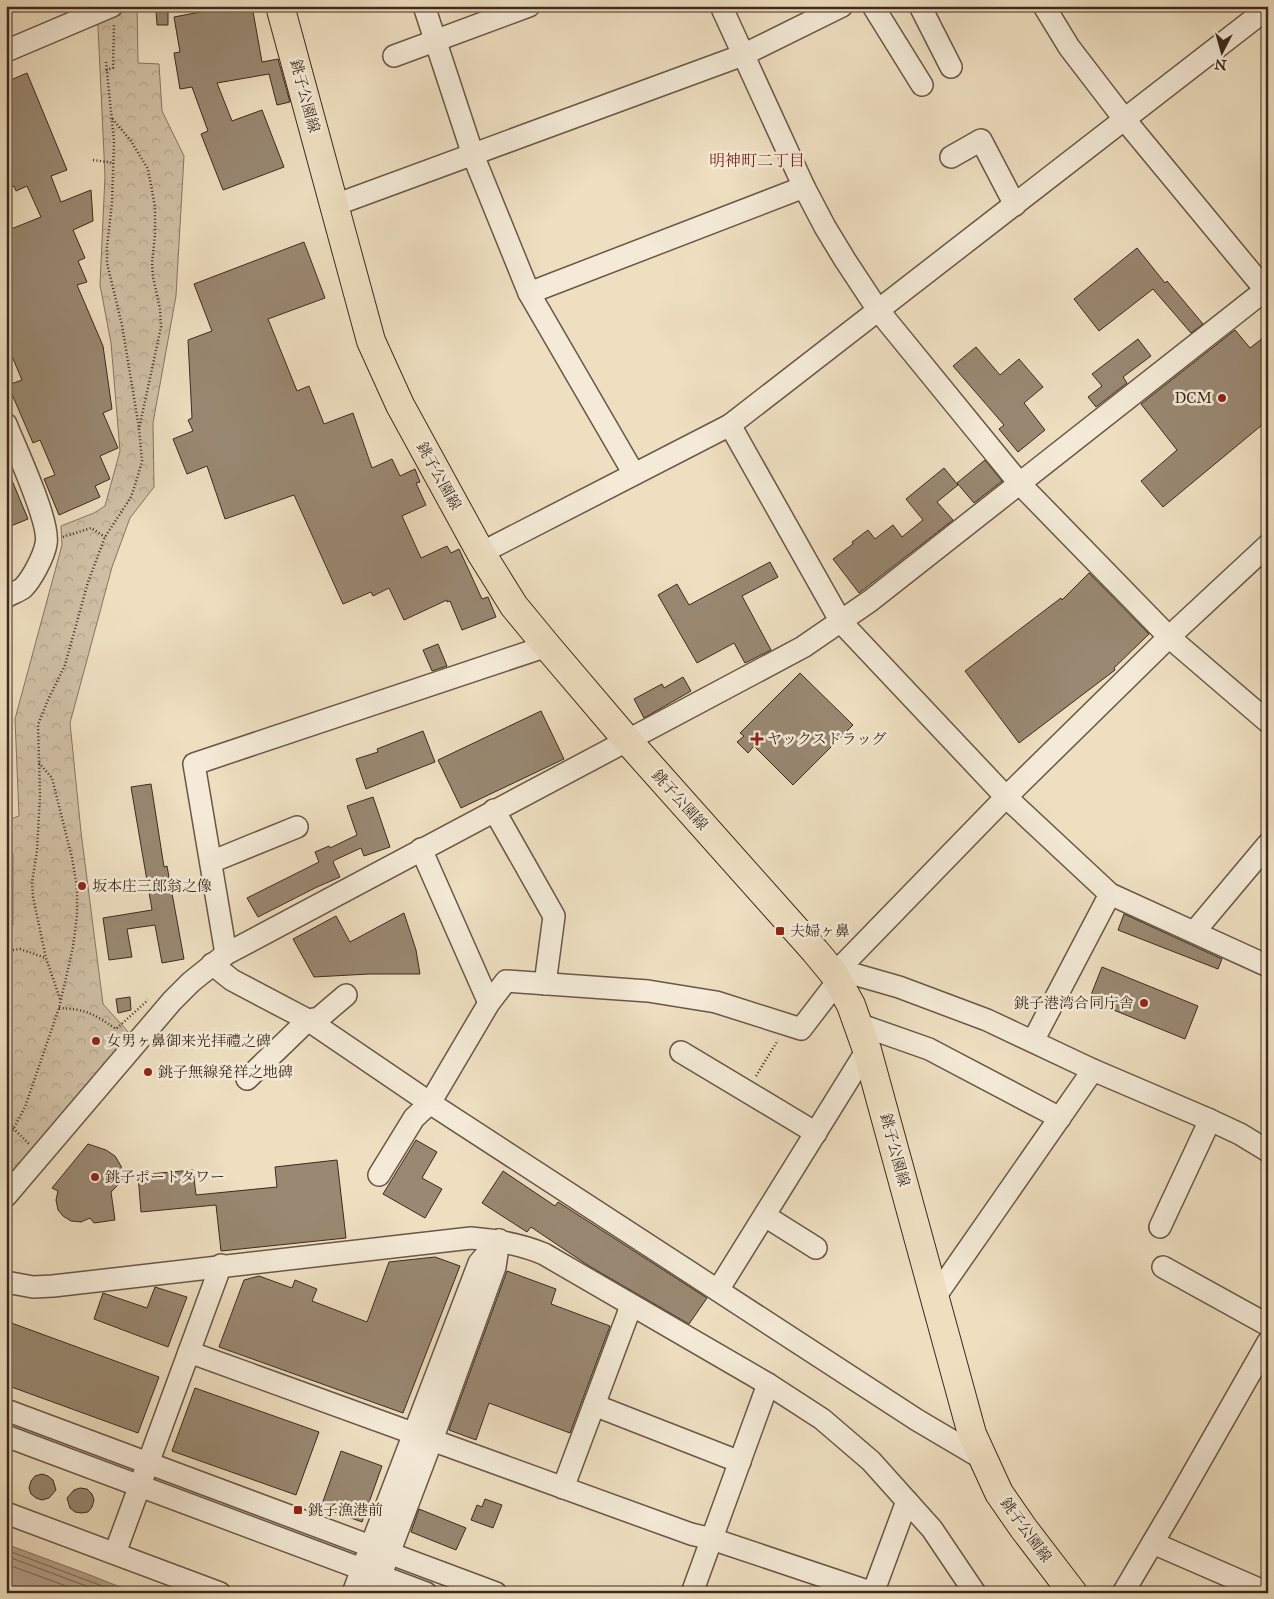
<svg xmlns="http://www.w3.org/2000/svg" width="1274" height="1599" font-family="'IM FELL Great Primer','Noto Serif JP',serif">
	<defs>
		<pattern id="park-crowns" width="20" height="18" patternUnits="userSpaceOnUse" patternTransform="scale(1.25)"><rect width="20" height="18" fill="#d0c0a5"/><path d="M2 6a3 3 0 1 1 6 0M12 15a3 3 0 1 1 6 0" fill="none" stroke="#b4a58e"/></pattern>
	</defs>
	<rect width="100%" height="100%" fill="#eedfc1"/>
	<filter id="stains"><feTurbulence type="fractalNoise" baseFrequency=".004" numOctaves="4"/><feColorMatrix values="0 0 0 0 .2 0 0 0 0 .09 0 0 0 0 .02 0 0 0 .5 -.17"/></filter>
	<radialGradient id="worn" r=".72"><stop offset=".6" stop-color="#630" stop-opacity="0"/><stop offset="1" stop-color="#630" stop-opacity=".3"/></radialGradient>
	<!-- park -->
	<path fill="url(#park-crowns)" stroke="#867561" d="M97 6H137L138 63 159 64 162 111 184 156 176 296 153 423 154 487 130 518 112 567 70 723 81 832 103 1004 130 1034 6 1179V821L19 816 15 719 62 545 61 526 94 513 105 506 120 451 111 343 100 285 105 176Z"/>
	<!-- pitch -->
	<path fill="#d0c0a5" stroke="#867561" d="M6 853H13V925L6 924Z"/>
	<!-- water -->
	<path fill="#b2a189" stroke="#83715e" d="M6 1544 90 1575 135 1593H6Z"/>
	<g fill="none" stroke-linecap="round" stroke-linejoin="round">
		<!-- shore -->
		<g stroke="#786653" stroke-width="1">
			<path d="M6 1550 121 1593"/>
			<path d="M6 1556 105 1593"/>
			<path d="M6 1564 85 1593"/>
		</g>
	</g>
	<!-- building -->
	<g fill="#998872" stroke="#3d2a1d">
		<path d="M232 6H252L262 62 278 59 290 102 277 105 269 74 217 83 232 121 262 110 284 167 223 190 201 134 208 131 192 87 180 89 174 53 180 52 174 17Z"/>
		<path d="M156 11H168V25H157Z"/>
		<path d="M27 73 67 170 51 176 61 202 91 190 93 221 73 230 85 258 78 261 87 282 77 285 103 346 112 409 103 413 118 448 100 456 110 479 95 486 100 497 59 515 44 479 55 475 40 440 33 443 8 385 22 380 6 342V231L41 217 27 186 16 191 14 186 6 189V82Z"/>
		<path d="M304 242 325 298 268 319 297 391 309 386 324 424 353 413 372 468 392 459 400 476 415 469 420 482 416 483 426 505 402 516 421 558 447 546 451 553 459 549 482 599 488 597 496 617 462 630 450 601 447 602V600L404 620 389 588 373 596 371 592 343 604 294 495 225 519 207 466 187 474 173 439 193 431 188 420 192 418 188 340 212 331 194 284Z"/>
		<path d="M1137 248 1165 283 1167 281 1203 324 1191 333 1153 289 1099 331 1074 299Z"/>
		<path d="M1235 330 1250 348 1268 334V420L1163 507 1141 481 1177 450 1141 404Z"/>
		<path d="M1138 339 1151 356 1123 377 1127 383 1096 407 1088 397 1102 386 1092 374Z"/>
		<path d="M976 347 1000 375 1019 359 1043 387 1024 403 1045 430 1018 452 999 429 1004 425 953 366Z"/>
		<path d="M985 460 1002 481 974 503 957 483Z"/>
		<path d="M6 466 28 519 6 528Z"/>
		<path d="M944 468 958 485 937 502 953 520 859 593 833 559 853 544 852 542 868 530 875 539 893 525 902 537 923 520 906 499Z"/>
		<path d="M770 562 778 577 742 596 771 650 745 663 734 643 697 663 658 595 677 584 689 605Z"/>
		<path d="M1089 573 1149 634 1114 668 1115 670 1019 743 965 671 1061 598 1062 600Z"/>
		<path d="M438 644 447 666 432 671 423 650Z"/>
		<path d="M800 673 853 725 793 785 754 746 748 753 737 742 744 736 740 733Z"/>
		<path d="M683 677 691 691 644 718 634 699 662 684 664 688Z"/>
		<path d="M541 711 564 759 461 808 438 760Z"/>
		<path d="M423 731 435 762 366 789 356 759 378 752 377 749Z"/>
		<path d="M151 784 164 867 167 866 184 959 162 963 155 925 127 929 132 957 109 960 103 918 152 910 131 787Z"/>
		<path d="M373 797 390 847 364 856 361 848 335 860 333 862 340 877 317 887 258 917 247 898 319 862 315 852 329 846 330 848 357 835 347 806Z"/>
		<path d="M404 913 416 950 420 974H369L314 977 293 939 336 916 350 942Z"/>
		<path d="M1124 914 1222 959 1218 969 1118 930Z"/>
		<path d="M1102 967 1198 1006 1185 1039 1089 1000Z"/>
		<path d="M130 997 131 1010 118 1013 116 999Z"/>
		<path d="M416 1140 437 1152 422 1178 442 1189 425 1218 383 1194Z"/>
		<path d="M88 1144 106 1150 115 1156 121 1166 123 1180 111 1192 115 1220 94 1223 90 1218 81 1222 71 1221 63 1216 58 1210 56 1200 58 1191 52 1188Z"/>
		<path d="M337 1160 346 1238 221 1251 216 1205 141 1212 138 1175 193 1170 196 1195 277 1187 275 1167Z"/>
		<path d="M503 1171 555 1206 558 1202 707 1298 689 1324 589 1266 531 1227 527 1232 482 1203Z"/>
		<path d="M435 1257 460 1266 403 1413 219 1347 244 1280 259 1276 292 1288 295 1280 317 1289 312 1301 367 1322 389 1262Z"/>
		<path d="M507 1271 556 1289 551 1304 610 1326 570 1433 489 1403 476 1440 449 1430Z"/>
		<path d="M155 1287 187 1297 168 1347 94 1319 103 1293 147 1308Z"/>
		<path d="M6 1321 159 1377 138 1433 6 1385Z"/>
		<path d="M195 1388 319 1432 296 1495 172 1451Z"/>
		<path d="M341 1451 382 1466 362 1522 321 1507Z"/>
		<path d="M42 1474 48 1476 53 1480 56 1490 49 1498 42 1500 36 1498 31 1494 29 1488 31 1481 35 1476Z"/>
		<path d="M80 1488 87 1489 92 1494 94 1500 92 1507 88 1512 81 1513 75 1512 70 1508 67 1498 74 1490Z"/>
		<path d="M485 1499 502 1505 493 1528 471 1520 477 1505 482 1507Z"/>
		<path d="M419 1509 466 1528 456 1550 411 1532Z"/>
	</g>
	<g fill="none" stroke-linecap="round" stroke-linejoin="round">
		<!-- minor casing -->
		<g stroke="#695746" stroke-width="24">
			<g id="minor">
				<path d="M424 6 473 155 529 293 634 474"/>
				<path d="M721 6 804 187 825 227 845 260 878 310 1020 484 1169 637 1268 722"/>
				<path d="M873 6 922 85"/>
				<path d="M920 6 951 67"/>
				<path d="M1044 6 1069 47 1125 120 1268 293"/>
				<path d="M6 51 112 6"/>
				<path d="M394 56 529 6"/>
				<path d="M951 157 981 140 1015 205"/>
				<path d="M335 205 743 55 842 6"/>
				<path d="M529 293 804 187"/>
				<path d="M6 424C15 447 51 523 46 544 44 556 32 579 23 588 19 591 11 594 6 597"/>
				<path d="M730 425 841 622 1006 797 1110 894 1268 966"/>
				<path d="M481 553 730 425 1268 8"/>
				<path d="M494 810 554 916 545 984"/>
				<path d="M421 849 489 1003"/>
				<path d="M211 862 297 827"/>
				<path d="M1195 931 1268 844"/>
				<path d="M226 954 194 764 547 646"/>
				<path d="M212 964 232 980 308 1020 430 1103 917 1420 983 1459"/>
				<path d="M834 974 1006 797 1169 637 1268 545"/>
				<path d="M834 974 857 975 899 987 987 1020 1093 1070 1210 1120 1240 1134 1268 1151"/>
				<path d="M858 1024 929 1049 1060 1118"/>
				<path d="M1033 1041 1110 894"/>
				<path d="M681 1052 816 1133"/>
				<path d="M247 1079 308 1020 319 1018 346 995"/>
				<path d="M379 1175 414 1118 430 1103 489 1003 506 981 648 991 716 1002 801 1029 837 982"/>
				<path d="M6 1196 172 1001 191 982 226 954 803 647 870 601 1268 288"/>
				<path d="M765 1216 816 1248"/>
				<path d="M1160 1227 1210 1120"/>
				<path d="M1163 1267 1268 1325"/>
				<path d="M6 1282 33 1287 53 1286 471 1238C497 1240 520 1244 544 1254L768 1384 822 1419 871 1461 932 1529 975 1593"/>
				<path d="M718 1290 867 1050"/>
				<path d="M935 1297 1093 1070"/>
				<path d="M189 1352 691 1534 712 1539 873 1593"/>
				<path d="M594 1405 740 1462"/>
				<path d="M6 1410 496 1593"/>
				<path d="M6 1436 426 1593"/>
				<path d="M563 1488 631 1306"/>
				<path d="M6 1513 220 1593"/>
				<path d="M1153 1543 1268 1593"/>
				<path d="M115 1553 221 1265"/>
				<path d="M353 1593 479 1263 499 1240"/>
				<path d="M374 1593 432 1440 495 1267 499 1240"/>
				<path d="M692 1593 768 1384"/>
				<path d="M873 1593 907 1501"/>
				<path d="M1123 1593 1175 1505 1268 1342"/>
			</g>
		</g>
		<!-- major casing -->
		<g stroke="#3d2a1d" stroke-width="30">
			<path id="major" d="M280 6 371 341 400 405 481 553 514 606 547 646 627 740 815 951 834 974 851 1005 867 1050 972 1434 999 1493 1024 1529 1073 1593"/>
		</g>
		<!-- path -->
		<g stroke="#3d2a1d" stroke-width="2.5" stroke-dasharray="1 2.5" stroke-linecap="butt">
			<path d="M106 62 114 141 112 203 107 247V263L122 325 139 428"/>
			<path d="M106 70 113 68 114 23"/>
			<path d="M93 160 114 163"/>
			<path d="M63 537 91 528 105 537"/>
			<path d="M6 951 20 949 46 958"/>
			<path d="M60 999 46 958 33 897 32 883 37 851 40 795 38 725 47 702 65 665 88 582 105 537 131 497 137 479 142 461 139 429 161 327 160 309 153 277 152 263 155 235V207L148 169 131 141 111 117"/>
			<path d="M59 1008C86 1009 94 1014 116 1029L148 1000"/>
			<path d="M756 1076 778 1040"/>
			<path d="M6 1116 14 1129 29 1144"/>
			<path d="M6 1143 25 1107 59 1008 73 947 77 915V887L72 858 52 778 39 763"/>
		</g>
		<!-- minor -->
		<use href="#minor" stroke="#f4ead7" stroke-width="21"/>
		<!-- major -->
		<use href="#major" stroke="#eedfc1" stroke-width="28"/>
	</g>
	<!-- markers -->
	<g fill="#8f2418" stroke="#f4ead7" stroke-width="2">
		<circle cx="1222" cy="398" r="5"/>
		<path d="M754.5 731.5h5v5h5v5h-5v5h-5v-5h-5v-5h5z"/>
		<circle cx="82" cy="886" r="5"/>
		<rect x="775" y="926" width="10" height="10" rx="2.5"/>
		<circle cx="1144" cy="1003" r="5"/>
		<circle cx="96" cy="1041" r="5"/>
		<circle cx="148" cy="1072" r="5"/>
		<circle cx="95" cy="1177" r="5"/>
		<rect x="293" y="1505" width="10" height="10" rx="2.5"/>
	</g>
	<g text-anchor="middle" stroke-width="5" stroke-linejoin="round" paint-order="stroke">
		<!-- street labels -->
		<g font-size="15" fill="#3d2a1d" stroke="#f4ead7">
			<text transform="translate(305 96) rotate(75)" y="5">銚子公園線</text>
			<text transform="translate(439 476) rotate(61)" y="5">銚子公園線</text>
			<text transform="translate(680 800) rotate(48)" y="5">銚子公園線</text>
			<text transform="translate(895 1150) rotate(75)" y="5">銚子公園線</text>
			<text transform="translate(1026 1530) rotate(54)" y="5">銚子公園線</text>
		</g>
		<!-- poi labels -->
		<g font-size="15" fill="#3d2a1d" stroke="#f4ead7" text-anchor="start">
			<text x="1212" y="403" text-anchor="end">DCM</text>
			<text x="767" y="744">ヤックスドラッグ</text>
			<text x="92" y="891">坂本庄三郎翁之像</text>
			<text x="790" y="936">夫婦ヶ鼻</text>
			<text x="1134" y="1008" text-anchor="end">銚子港湾合同庁舎</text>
			<text x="106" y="1046">女男ヶ鼻御来光拝禮之碑</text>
			<text x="158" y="1077">銚子無線発祥之地碑</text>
			<text x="105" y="1182">銚子ポートタワー</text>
			<text x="308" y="1515">銚子漁港前</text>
		</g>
		<!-- neighbourhood labels -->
		<g font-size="16" fill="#7a1f14" stroke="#f4ead7">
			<text x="757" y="166">明神町二丁目</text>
		</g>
	</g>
	<!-- margin -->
	<rect width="1274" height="1599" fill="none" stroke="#eedfc1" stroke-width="25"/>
	<rect x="8" y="8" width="1259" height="1584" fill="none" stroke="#3d2a1d" stroke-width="2.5"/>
	<rect x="12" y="12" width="1249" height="1574" fill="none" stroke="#3d2a1d"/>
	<!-- north arrow -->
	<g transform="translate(1222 52) rotate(186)" stroke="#f4ead7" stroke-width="4" paint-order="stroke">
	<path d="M0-4L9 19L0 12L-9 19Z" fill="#3d2a1d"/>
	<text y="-8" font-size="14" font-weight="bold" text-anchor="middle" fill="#3d2a1d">N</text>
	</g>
	<rect width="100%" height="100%" filter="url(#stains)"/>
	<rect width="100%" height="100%" fill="url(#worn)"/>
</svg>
